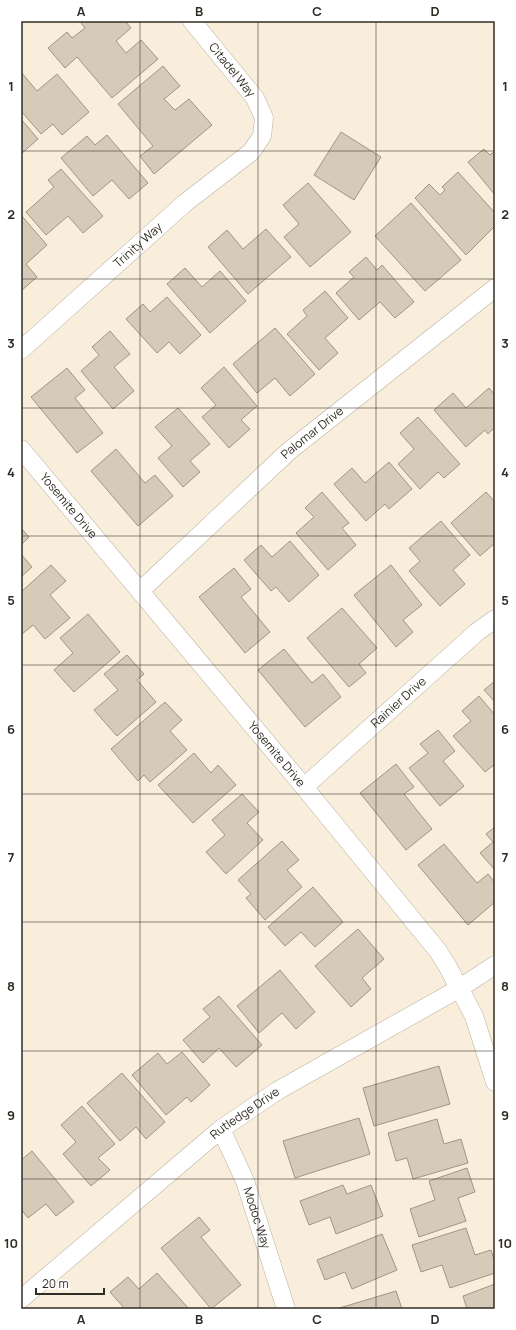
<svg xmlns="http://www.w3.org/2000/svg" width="516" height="1330" font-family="Manrope,sans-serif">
	<rect width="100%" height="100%" fill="#f9eddb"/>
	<!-- building -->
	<g fill="#d6cbb9" stroke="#a09684">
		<path d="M83 21H125L131 28 116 41 126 53 141 40 158 59 112 98 77 57 65 68 48 48 67 32 72 38 85 28 81 23Z"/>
		<path d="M163 66 180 86 164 99 175 110 189 99 212 125 154 174 140 156 153 146 118 104Z"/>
		<path d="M21 72 37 91 57 74 89 112 62 135 53 124 41 134 21 111Z"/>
		<path d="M21 119 38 139 21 154Z"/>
		<path d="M341 132 381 157 354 200 314 175Z"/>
		<path d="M107 135 148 183 129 199 112 180 93 196 61 158 87 136 95 145Z"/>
		<path d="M484 149 490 155 495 151V195L468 162Z"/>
		<path d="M61 169 103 216 83 233 68 216 46 235 26 212 54 187 48 180Z"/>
		<path d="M458 172 495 213V226L466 255 415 198 429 184 440 195 445 190 442 187Z"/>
		<path d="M308 183 351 232 310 267 284 237 299 224 283 205Z"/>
		<path d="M411 203 461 260 425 291 375 236Z"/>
		<path d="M21 215 47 245 26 264 37 277 21 291Z"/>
		<path d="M266 229 291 257 248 294 208 247 227 230 243 249Z"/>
		<path d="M366 257 377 270 382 265 414 302 395 318 380 302 359 320 336 293 354 277 349 272Z"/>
		<path d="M185 268 202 287 220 271 246 301 210 333 167 284Z"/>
		<path d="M325 291 348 318 325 338 338 353 319 370 287 334 307 316 303 310Z"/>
		<path d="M167 297 201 335 180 354 169 342 157 353 126 319 143 304 150 312Z"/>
		<path d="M275 328 315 374 290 396 275 378 257 393 233 364Z"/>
		<path d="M110 331 130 354 114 367 134 391 113 409 81 371 99 355 92 347Z"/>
		<path d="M224 367 257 406 241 420 250 429 229 448 202 417 216 405 201 388Z"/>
		<path d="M67 368 85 390 75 398 103 433 77 453 31 397Z"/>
		<path d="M489 388 495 395V427L488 434 485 430 466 447 434 410 453 393 466 408Z"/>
		<path d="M178 408 210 444 190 461 200 472 183 487 158 458 172 446 155 427Z"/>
		<path d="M418 417 460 464 444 478 438 472 420 489 398 464 414 449 400 433Z"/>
		<path d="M116 449 145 483 155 475 173 496 138 526 91 471Z"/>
		<path d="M389 462 412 489 389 509 385 504 366 521 334 484 352 468 365 483Z"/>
		<path d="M322 492 349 523 342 528 356 545 328 570 296 533 314 517 305 508Z"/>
		<path d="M486 492 495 502V543L480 556 451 523Z"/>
		<path d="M441 521 470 555 453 570 465 584 440 606 409 571 420 561 409 548Z"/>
		<path d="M21 528 29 537 21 545Z"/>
		<path d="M290 541 319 575 289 602 276 587 271 591 244 560 261 545 272 557Z"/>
		<path d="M21 554 32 567 21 577Z"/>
		<path d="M51 565 66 581 50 595 70 618 45 639 33 625 21 635V592Z"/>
		<path d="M391 565 422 605 403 620 413 632 396 647 354 595Z"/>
		<path d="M234 568 251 589 241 597 270 632 245 653 199 597Z"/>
		<path d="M342 608 377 648 359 664 366 673 349 687 307 638Z"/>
		<path d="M88 614 120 652 74 692 54 670 73 653 60 638Z"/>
		<path d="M284 649 312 683 323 674 341 697 305 727 258 670Z"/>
		<path d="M127 655 144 674 137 680 156 702 117 736 94 710 118 690 104 674Z"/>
		<path d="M495 681V702L484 690Z"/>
		<path d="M479 696 495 715V764L485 772 453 736 471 721 462 711Z"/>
		<path d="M165 702 182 720 170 731 187 750 150 782 144 775 138 781 111 749Z"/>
		<path d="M438 730 455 751 443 761 464 786 440 806 409 768 428 753 420 744Z"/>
		<path d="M194 753 211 773 218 765 236 785 193 823 158 785Z"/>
		<path d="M396 764 414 787 404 794 432 829 406 850 360 793Z"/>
		<path d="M242 794 259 812 247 823 263 840 226 874 206 852 225 835 212 820Z"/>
		<path d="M495 827V870L480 853 493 842 486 834Z"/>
		<path d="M282 841 299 860 287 870 302 887 265 920 246 898 251 894 238 880Z"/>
		<path d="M444 844 477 883 488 874 495 883V902L468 925 418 865Z"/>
		<path d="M313 887 343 922 315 947 301 932 285 946 268 927Z"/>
		<path d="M358 929 384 959 362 978 371 989 351 1007 315 966Z"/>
		<path d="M280 970 315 1012 296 1029 282 1013 259 1033 237 1006Z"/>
		<path d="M219 996 262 1045 236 1067 219 1048 203 1063 183 1040 210 1017 203 1009Z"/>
		<path d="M182 1052 210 1085 191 1102 187 1097 166 1115 132 1075 158 1053 167 1064Z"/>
		<path d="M439 1066 450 1104 374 1126 363 1088Z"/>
		<path d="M122 1073 165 1122 146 1139 136 1127 120 1141 87 1103Z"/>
		<path d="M82 1106 115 1144 98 1158 110 1170 91 1186 63 1154 76 1142 61 1125Z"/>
		<path d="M359 1118 370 1154 295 1178 283 1141Z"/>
		<path d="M437 1119 444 1144 461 1139 468 1163 413 1179 407 1158 396 1161 388 1133Z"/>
		<path d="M32 1151 74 1202 56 1216 46 1204 28 1218 21 1209V1160Z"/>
		<path d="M467 1168 475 1192 458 1198 466 1221 419 1237 410 1209 435 1200 429 1181Z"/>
		<path d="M343 1185 347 1194 371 1185 383 1216 336 1234 330 1217 309 1225 300 1201Z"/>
		<path d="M199 1217 210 1230 201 1237 241 1285 211 1309 161 1248Z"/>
		<path d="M466 1228 475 1255 491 1250 495 1263V1273L450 1288 442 1265 421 1272 412 1245Z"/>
		<path d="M382 1234 397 1270 352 1289 345 1272 325 1280 317 1260Z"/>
		<path d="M157 1273 189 1309H125L110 1292 128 1277 139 1289Z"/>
		<path d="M495 1284V1309H467L463 1296Z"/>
		<path d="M396 1291 402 1309H336Z"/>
	</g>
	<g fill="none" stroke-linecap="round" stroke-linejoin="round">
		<!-- minor casing -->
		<g stroke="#bcb19f" stroke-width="19">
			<g id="minor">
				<path id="s1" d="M21 350 185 203 251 152 262 136 264 118 255 98 192 21"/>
				<path id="s2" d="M21 449 304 787 438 951 448 967 474 1016 495 1082"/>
				<path id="s3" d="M140 591 289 451 495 288"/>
				<path id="s4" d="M304 787 477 632 495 619"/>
				<path id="s5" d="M221 1129 245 1181 286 1309"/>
				<path id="s6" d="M21 1299 221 1129 277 1091 460 988 495 965"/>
			</g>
		</g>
		<!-- minor -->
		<use href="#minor" stroke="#fff" stroke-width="18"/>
	</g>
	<!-- grid -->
	<path fill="none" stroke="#302c25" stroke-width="1" stroke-opacity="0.55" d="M140 21V1309M258 21V1309M376 21V1309M21 151H495M21 279H495M21 408H495M21 536H495M21 665H495M21 794H495M21 922H495M21 1051H495M21 1179H495"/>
	<g text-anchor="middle" stroke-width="3" stroke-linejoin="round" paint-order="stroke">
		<!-- street labels -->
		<g font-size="12" fill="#302c25" stroke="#fff">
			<text transform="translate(232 70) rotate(51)" y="4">Citadel Way</text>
			<text dy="4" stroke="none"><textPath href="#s1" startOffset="157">Trinity Way</textPath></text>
			<text dy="4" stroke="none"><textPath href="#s3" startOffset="234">Palomar Drive</textPath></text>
			<text dy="4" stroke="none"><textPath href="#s2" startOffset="74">Yosemite Drive</textPath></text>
			<text dy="4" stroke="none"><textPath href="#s4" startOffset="127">Rainier Drive</textPath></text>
			<text dy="4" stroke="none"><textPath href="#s2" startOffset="398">Yosemite Drive</textPath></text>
			<text dy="4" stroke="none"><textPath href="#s6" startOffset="291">Rutledge Drive</textPath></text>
			<text dy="4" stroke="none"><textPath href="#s5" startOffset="96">Modoc Way</textPath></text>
		</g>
	</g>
	<!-- border -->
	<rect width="516" height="1330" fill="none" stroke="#ffffff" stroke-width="44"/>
	<!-- scale -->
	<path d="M36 1288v6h68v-6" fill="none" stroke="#302c25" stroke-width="2"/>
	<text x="42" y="1288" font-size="12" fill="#302c25" stroke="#ffffff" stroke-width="3" paint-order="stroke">20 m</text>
	<rect x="22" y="22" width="472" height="1286" fill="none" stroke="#302c25" stroke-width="1.5"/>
	<g font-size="13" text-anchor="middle" font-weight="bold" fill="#302c25">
		<text x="81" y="16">A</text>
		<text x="199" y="16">B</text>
		<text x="317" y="16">C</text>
		<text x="435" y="16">D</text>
		<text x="11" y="91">1</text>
		<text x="505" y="91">1</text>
		<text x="11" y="219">2</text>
		<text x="505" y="219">2</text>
		<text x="11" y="348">3</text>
		<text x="505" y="348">3</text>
		<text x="11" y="477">4</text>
		<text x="505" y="477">4</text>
		<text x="11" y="605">5</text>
		<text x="505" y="605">5</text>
		<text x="11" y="734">6</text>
		<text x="505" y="734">6</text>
		<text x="11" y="862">7</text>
		<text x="505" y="862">7</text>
		<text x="11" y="991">8</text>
		<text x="505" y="991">8</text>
		<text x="11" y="1120">9</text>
		<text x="505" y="1120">9</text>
		<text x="11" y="1248">10</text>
		<text x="505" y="1248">10</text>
		<text x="81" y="1324">A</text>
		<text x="199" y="1324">B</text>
		<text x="317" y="1324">C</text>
		<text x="435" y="1324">D</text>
	</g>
</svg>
